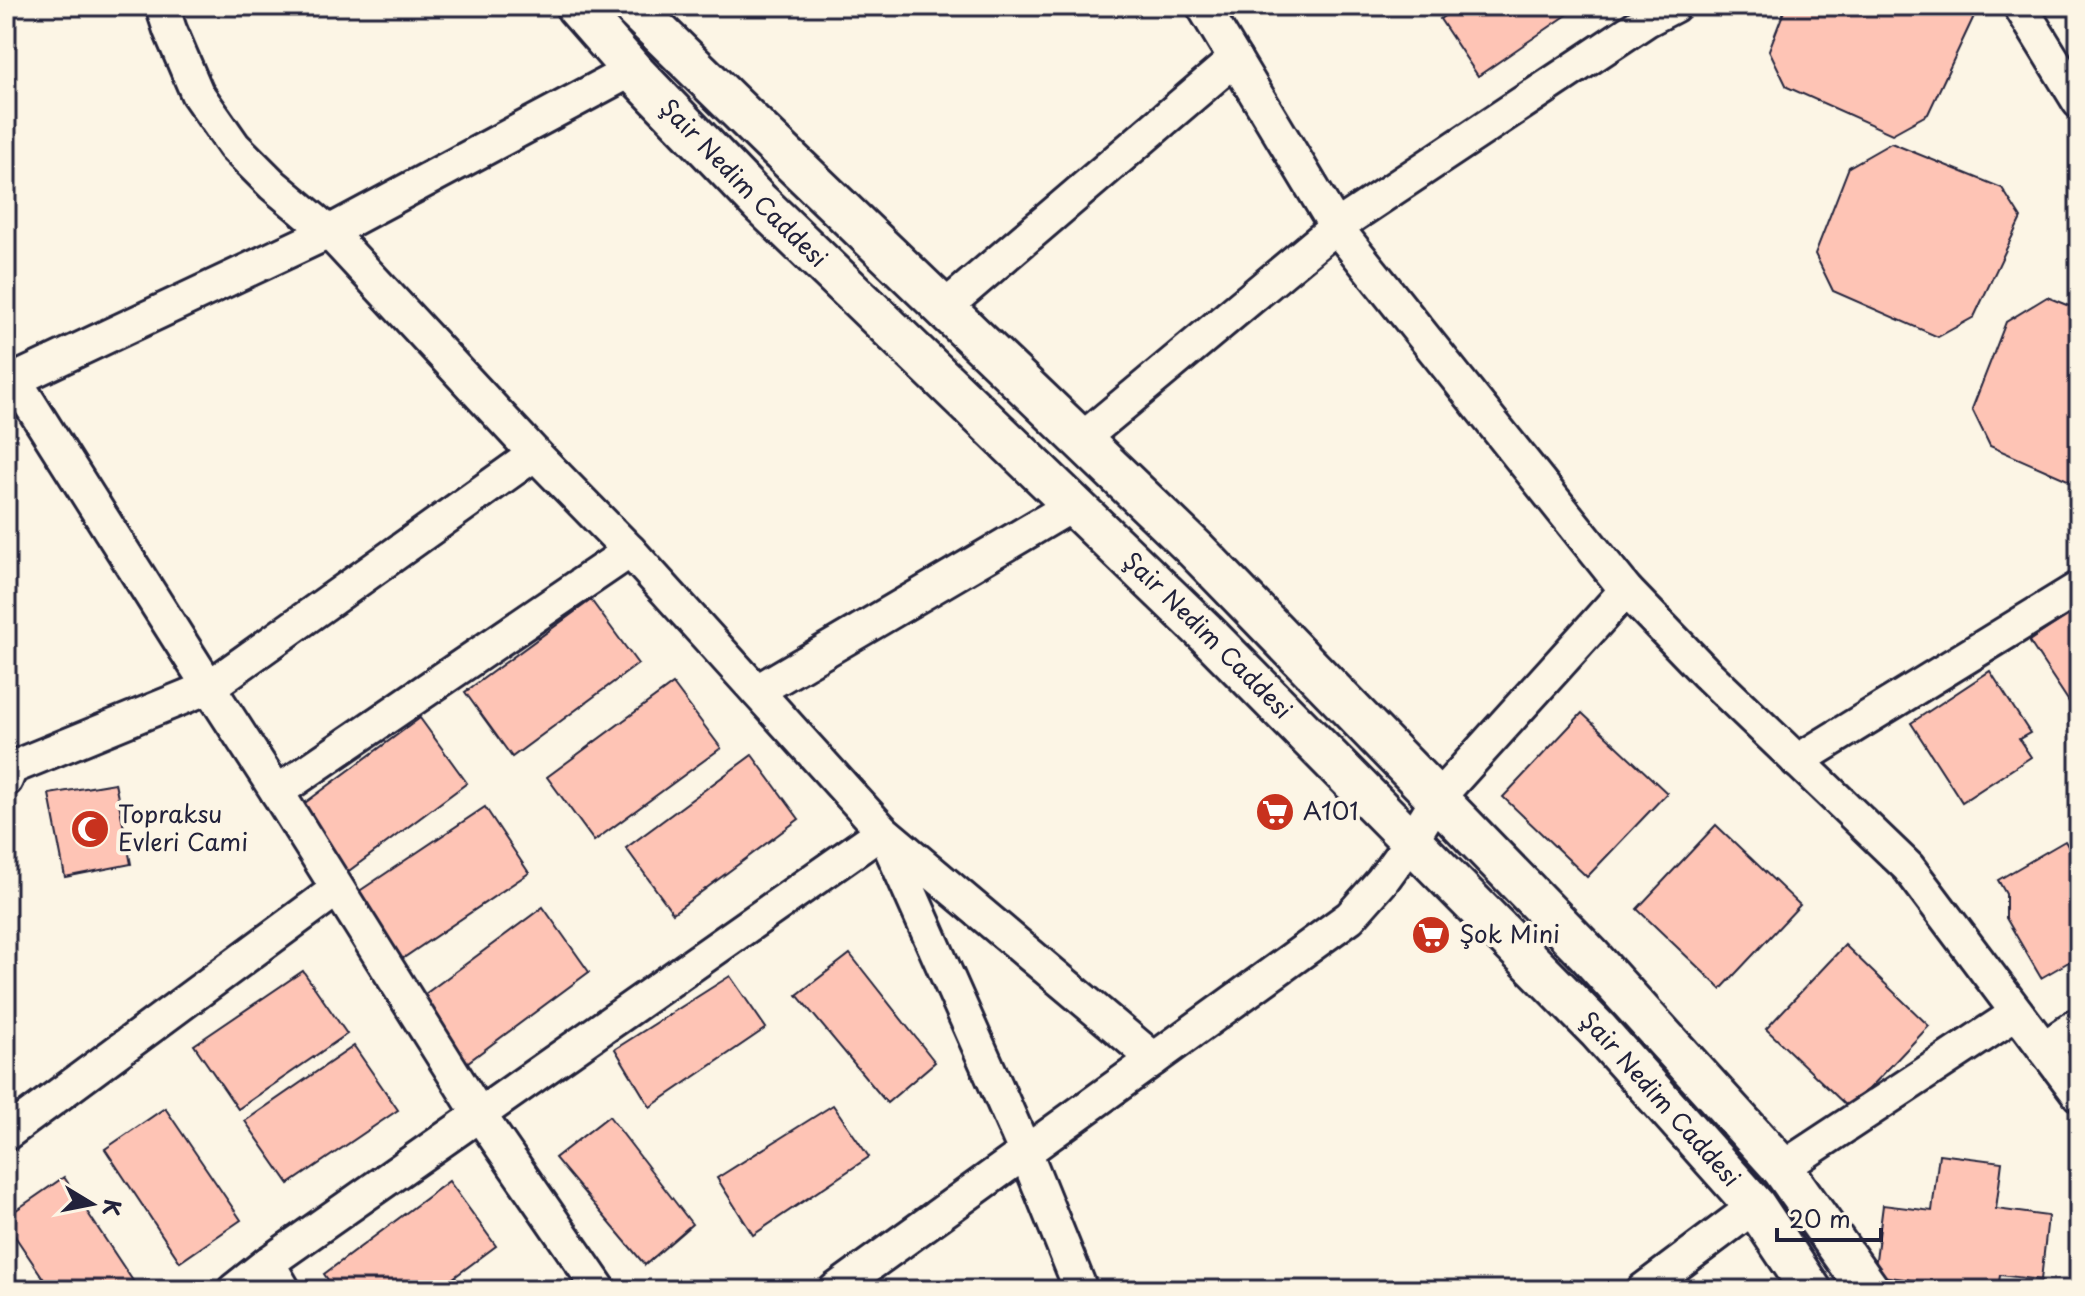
<svg xmlns="http://www.w3.org/2000/svg" width="2085" height="1296" font-family="'Playpen Sans',sans-serif">
	<rect width="100%" height="100%" fill="#fcf5e5"/>
	<filter id="ink" filterUnits="userSpaceOnUse"><feTurbulence type="fractalNoise" baseFrequency=".0125" numOctaves="2"/><feDisplacementMap in="SourceGraphic" scale="16" xChannelSelector="R" yChannelSelector="G"/><feConvolveMatrix kernelMatrix="1 2 1 2 8 2 1 2 1" color-interpolation-filters="sRGB"/></filter>
	<g filter="url(#ink)">
		<!-- building -->
		<g fill="#fec4b5" stroke="#22223b" stroke-width="2">
			<path d="M1459 6H1580L1478 76 1440 19Z"/>
			<path d="M1786 6H1969L1975 14 1928 114 1892 134 1787 87 1769 50Z"/>
			<path d="M1891 143 2002 188 2021 218 1974 317 1938 337 1833 291 1815 254 1849 167Z"/>
			<path d="M2047 297 2079 310V485L1990 446 1972 409 2006 322Z"/>
			<path d="M591 600 638 664 512 757 465 692Z"/>
			<path d="M2079 608V717L2029 641Z"/>
			<path d="M1990 671 2030 733 2019 739 2031 757 1962 802 1911 723Z"/>
			<path d="M673 684 721 748 594 841 547 777Z"/>
			<path d="M1582 713 1667 793 1587 877 1503 797Z"/>
			<path d="M420 718 467 783 342 876 294 811Z"/>
			<path d="M752 755 799 819 673 913 626 848Z"/>
			<path d="M115 783 131 864 65 877 49 794Z"/>
			<path d="M485 807 529 873 399 961 355 894Z"/>
			<path d="M1716 825 1800 905 1721 989 1637 909Z"/>
			<path d="M2065 841 2075 858 2079 855V956L2041 978 2006 918V894L1998 880Z"/>
			<path d="M543 907 589 972 464 1065 417 1000Z"/>
			<path d="M1845 945 1929 1026 1850 1109 1766 1029Z"/>
			<path d="M850 954 935 1062 887 1103 797 995Z"/>
			<path d="M303 971 347 1034 238 1109 194 1045Z"/>
			<path d="M730 976 766 1028 650 1107 615 1049Z"/>
			<path d="M354 1046 398 1110 289 1184 245 1121Z"/>
			<path d="M833 1105 869 1157 753 1235 717 1178Z"/>
			<path d="M165 1108 241 1220 180 1262 105 1149Z"/>
			<path d="M609 1116 692 1224 645 1265 555 1158Z"/>
			<path d="M1939 1154 2002 1162 1996 1209 2048 1216 2041 1280 2000 1275 1998 1290H1927L1928 1282 1874 1275 1883 1205 1932 1211Z"/>
			<path d="M64 1177 139 1290H51L6 1223V1217Z"/>
			<path d="M449 1181 496 1246 437 1290H335L324 1274Z"/>
		</g>
		<g fill="none" stroke-linecap="round" stroke-linejoin="round">
			<!-- minor casing -->
			<g stroke="#22223b" stroke-width="38">
				<g id="minor">
					<path d="M162 6 170 30 197 93 234 146 273 185 329 232 535 454 630 551 883 831 1025 1151 1081 1290"/>
					<path d="M1203 6 1336 227 1626 590 1706 673 1908 867 2079 1095"/>
					<path d="M2020 6 2079 102"/>
					<path d="M944 308 1235 59"/>
					<path d="M15 380 209 687 535 454"/>
					<path d="M6 384 329 232 632 70"/>
					<path d="M1082 439 1336 227 1647 20 1674 6"/>
					<path d="M757 691 1073 505"/>
					<path d="M1797 761 2079 588"/>
					<path d="M6 780 11 768 209 687 277 792 479 1114 600 1290"/>
					<path d="M277 792 630 551"/>
					<path d="M2044 1048 2079 1024"/>
					<path d="M6 1134 337 889"/>
					<path d="M1782 1168 2017 1013"/>
					<path d="M268 1263 284 1290"/>
					<path d="M234 1290 268 1263 883 831 1154 1059"/>
					<path d="M835 1290 1350 917 1382 881 1411 841 1437 799 1626 590"/>
					<path d="M1643 1290 1755 1206"/>
				</g>
			</g>
			<!-- tertiary casing -->
			<g stroke="#22223b" stroke-width="46">
				<g id="tertiary">
					<path id="s1" d="M576 6 632 70 760 203 1205 632 1598 1030 1755 1206 1811 1290"/>
					<path d="M632 6 767 138 1195 549 1589 955 1782 1168 1869 1290"/>
				</g>
			</g>
			<!-- minor -->
			<use href="#minor" stroke="#fcf5e5" stroke-width="32"/>
			<!-- tertiary -->
			<use href="#tertiary" stroke="#fcf5e5" stroke-width="40"/>
		</g>
	</g>
	<!-- icons -->
	<defs>
		<g id="supermarket-disc" transform="scale(2)"><circle r="9.5" fill="#c8321e" stroke="#fcf5e5"/><path d="M-6-5.5h2.5l.6 2H6L4.5 2H-2.5L-4.4-4H-6ZM-1.5 3.2a1.3 1.3 0 1 0 .1 0ZM3 3.2a1.3 1.3 0 1 0 .1 0Z" fill="#fff"/></g>
		<g id="mosque-disc" transform="scale(2)"><circle r="9.5" fill="#c8321e" stroke="#fcf5e5"/><path d="M3.5-4.9A6 6 0 1 0 3.5 4.9A5 5 0 1 1 3.5-4.9Z" fill="#fff"/></g>
	</defs>
	<g fill-rule="evenodd">
		<use href="#supermarket-disc" x="1275" y="812"/>
		<use href="#mosque-disc" x="90" y="829"/>
		<use href="#supermarket-disc" x="1431" y="935"/>
	</g>
	<g text-anchor="middle" stroke-width="8" stroke-linejoin="round" paint-order="stroke">
		<!-- street labels -->
		<g font-size="24" fill="#22223b" stroke="#fcf5e5">
			<text dy="8" stroke="none"><textPath href="#s1" startOffset="244">Şair Nedim Caddesi</textPath></text>
			<text dy="8" stroke="none"><textPath href="#s1" startOffset="892">Şair Nedim Caddesi</textPath></text>
			<text dy="8" stroke="none"><textPath href="#s1" startOffset="1540">Şair Nedim Caddesi</textPath></text>
		</g>
		<!-- poi labels -->
		<g font-size="24" fill="#22223b" stroke="#fcf5e5" text-anchor="start">
			<text x="1303" y="820">A101</text>
			<text x="118" y="823">Topraksu<tspan x="118" dy="28">Evleri Cami</tspan></text>
			<text x="1459" y="943">Şok Mini</text>
		</g>
	</g>
	<!-- margin -->
	<rect width="2085" height="1296" fill="none" stroke="#fcf5e5" stroke-width="32"/>
	<rect x="16" y="16" width="2053" height="1264" fill="none" stroke="#22223b" stroke-width="3" filter="url(#ink)"/>
	<!-- north arrow -->
	<g transform="translate(92 1204) rotate(100)" stroke="#fcf5e5" stroke-width="6" paint-order="stroke">
	<path d="M0-6L14 30L0 20L-14 30Z" fill="#22223b"/>
	<text y="-12" font-size="22" font-weight="bold" text-anchor="middle" fill="#22223b">K</text>
	</g>
	<!-- scale -->
	<path d="M1777 1228v12h104v-12" fill="none" stroke="#22223b" stroke-width="4"/>
	<text x="1789" y="1228" font-size="24" fill="#22223b" stroke="#fcf5e5" stroke-width="6" paint-order="stroke">20 m</text>
</svg>
